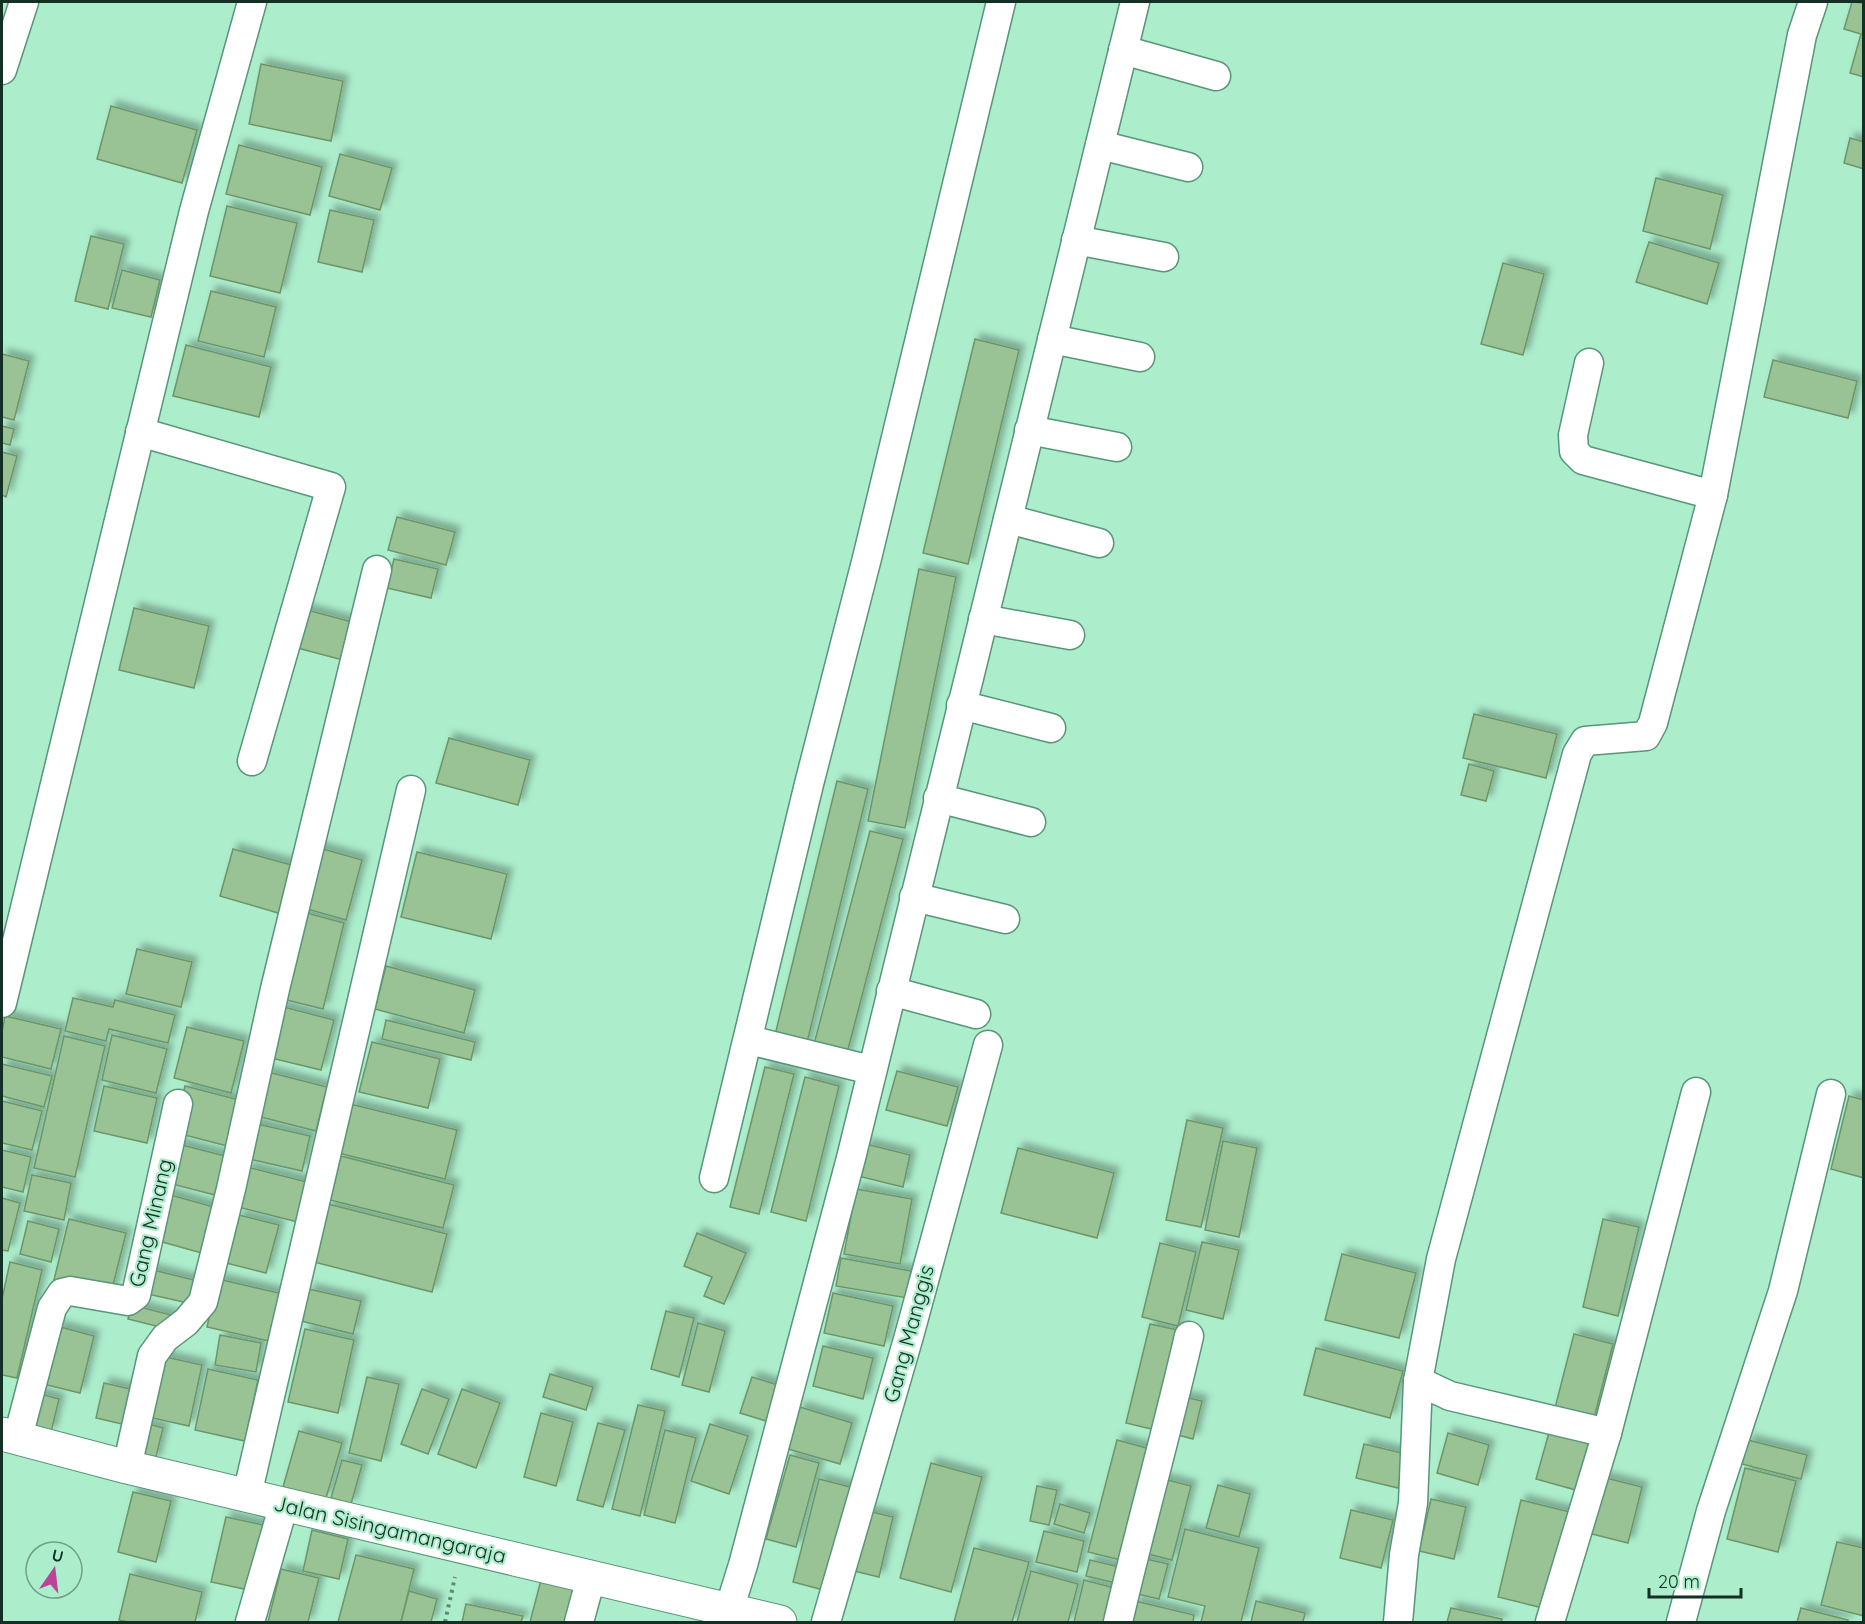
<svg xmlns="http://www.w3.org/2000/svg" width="1865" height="1624" font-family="Quicksand,sans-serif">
	<defs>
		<filter id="shadow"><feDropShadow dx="5.5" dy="-5.5" stdDeviation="3" flood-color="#0004"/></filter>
	</defs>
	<rect width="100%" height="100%" fill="#acedcc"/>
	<!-- building -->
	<g fill="#99c394" stroke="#6d9668" stroke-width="1.5" filter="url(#shadow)">
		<path d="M1852 2 1864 3V77L1850 73 1861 34 1844 29Z"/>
		<path d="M261 64 343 81 331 141 249 124Z"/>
		<path d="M111 106 197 130 182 183 97 159Z"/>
		<path d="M1850 138 1864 142V169L1844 163Z"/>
		<path d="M239 145 322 167 310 215 226 194Z"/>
		<path d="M340 154 392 168 380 210 329 196Z"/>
		<path d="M1656 178 1723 195 1710 249 1643 231Z"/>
		<path d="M227 206 297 223 280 293 210 276Z"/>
		<path d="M330 210 374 220 362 272 318 262Z"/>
		<path d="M91 236 124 244 108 309 75 301Z"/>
		<path d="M1649 242 1719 263 1707 304 1636 282Z"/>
		<path d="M1503 263 1544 274 1523 355 1481 344Z"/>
		<path d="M122 270 160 280 151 317 112 308Z"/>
		<path d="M211 291 276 307 264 357 198 341Z"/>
		<path d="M975 339 1019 350 968 564 923 553Z"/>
		<path d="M186 345 271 367 259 417 173 396Z"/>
		<path d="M2 354 29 361 14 420 2 417Z"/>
		<path d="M1773 360 1857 381 1848 418 1764 397Z"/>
		<path d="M2 426 14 429 10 445 2 443Z"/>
		<path d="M2 452 17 456 6 497 2 495Z"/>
		<path d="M397 517 455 532 446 565 388 550Z"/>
		<path d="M394 559 438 569 431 598 387 588Z"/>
		<path d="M919 569 956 577 905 828 868 821Z"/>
		<path d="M296 607 352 622 343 660 286 645Z"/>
		<path d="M134 608 209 626 194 688 119 670Z"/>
		<path d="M1474 714 1557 734 1546 778 1463 758Z"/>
		<path d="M449 738 530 760 518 805 436 783Z"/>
		<path d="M1469 764 1494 771 1486 801 1461 795Z"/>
		<path d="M837 781 868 789 806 1047 774 1039Z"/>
		<path d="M870 831 903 839 846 1057 813 1048Z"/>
		<path d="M316 847 362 860 346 920 300 907Z"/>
		<path d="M233 849 299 867 285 915 220 896Z"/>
		<path d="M417 852 507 874 491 939 401 917Z"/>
		<path d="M299 911 344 923 323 1009 279 998Z"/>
		<path d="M137 949 192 962 181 1007 126 994Z"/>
		<path d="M386 966 475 990 464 1033 375 1009Z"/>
		<path d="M73 998 113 1007 115 1000 175 1015 168 1043 109 1029 106 1041 65 1031Z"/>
		<path d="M280 1006 334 1020 321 1070 267 1057Z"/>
		<path d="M5 1016 61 1029 51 1069 2 1057V1032Z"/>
		<path d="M386 1020 475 1042 471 1060 382 1039Z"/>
		<path d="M187 1027 244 1041 231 1093 174 1078Z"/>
		<path d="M112 1035 167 1049 156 1093 102 1080Z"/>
		<path d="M64 1036 105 1046 75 1177 34 1168Z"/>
		<path d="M372 1042 440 1059 428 1108 359 1092Z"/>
		<path d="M2 1064 52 1076 44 1107 2 1096Z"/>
		<path d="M765 1067 794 1074 759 1214 730 1207Z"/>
		<path d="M264 1071 327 1087 316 1131 253 1115Z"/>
		<path d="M897 1071 958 1087 947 1126 886 1110Z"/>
		<path d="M805 1077 839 1086 806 1221 771 1212Z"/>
		<path d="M104 1086 157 1098 147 1143 94 1131Z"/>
		<path d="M185 1086 247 1102 235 1148 173 1132Z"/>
		<path d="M1849 1096 1864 1100V1178L1831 1169Z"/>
		<path d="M2 1101 42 1111 32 1150 2 1143Z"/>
		<path d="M350 1104 457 1130 445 1179 338 1153Z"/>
		<path d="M1187 1120 1223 1128 1201 1227 1166 1220Z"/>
		<path d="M253 1123 310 1136 302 1171 245 1158Z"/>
		<path d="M1223 1141 1257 1148 1239 1237 1205 1230Z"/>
		<path d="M174 1143 233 1158 223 1197 164 1182Z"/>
		<path d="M866 1144 910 1155 903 1187 858 1176Z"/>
		<path d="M1018 1148 1114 1173 1097 1238 1001 1213Z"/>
		<path d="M2 1150 31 1157 23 1192 2 1187Z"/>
		<path d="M341 1156 454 1185 443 1228 330 1200Z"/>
		<path d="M247 1167 307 1182 298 1222 238 1207Z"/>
		<path d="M32 1175 71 1183 64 1220 24 1211Z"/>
		<path d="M856 1189 912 1199 900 1264 844 1254Z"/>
		<path d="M167 1194 221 1209 209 1255 155 1240Z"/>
		<path d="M2 1198 20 1203 8 1251 2 1250Z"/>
		<path d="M328 1204 447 1234 432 1292 314 1262Z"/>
		<path d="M239 1215 279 1225 266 1273 226 1263Z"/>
		<path d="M69 1219 126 1233 110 1297 53 1284Z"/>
		<path d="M1603 1219 1639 1227 1618 1316 1583 1307Z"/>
		<path d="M28 1221 59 1229 51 1262 20 1254Z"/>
		<path d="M697 1233 746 1253 724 1304 704 1296 712 1277 684 1266Z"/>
		<path d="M1202 1242 1239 1250 1223 1319 1186 1310Z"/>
		<path d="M1160 1243 1196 1252 1178 1326 1142 1317Z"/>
		<path d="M1342 1254 1416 1273 1399 1338 1325 1320Z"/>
		<path d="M841 1258 911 1271 907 1298 836 1286Z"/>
		<path d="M10 1262 42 1270 17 1378 2 1375V1299Z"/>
		<path d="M149 1269 202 1282 197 1305 143 1293Z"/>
		<path d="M218 1279 283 1294 273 1342 207 1327Z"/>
		<path d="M309 1289 361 1301 353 1334 301 1321Z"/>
		<path d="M833 1293 893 1306 884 1346 824 1333Z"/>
		<path d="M132 1305 175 1316 172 1330 128 1319Z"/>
		<path d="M666 1311 694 1318 679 1377 651 1369Z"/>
		<path d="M698 1323 725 1331 709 1392 682 1385Z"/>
		<path d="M1150 1324 1187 1332 1164 1432 1126 1423Z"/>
		<path d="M57 1326 94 1336 80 1393 43 1384Z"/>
		<path d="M305 1329 354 1340 338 1413 288 1402Z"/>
		<path d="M1574 1334 1613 1344 1594 1418 1555 1408Z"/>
		<path d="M220 1335 261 1343 256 1372 215 1365Z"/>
		<path d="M823 1346 873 1358 863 1399 813 1386Z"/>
		<path d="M1316 1348 1403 1371 1390 1418 1304 1395Z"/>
		<path d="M161 1356 202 1365 189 1426 148 1417Z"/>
		<path d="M208 1369 258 1380 245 1441 195 1430Z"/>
		<path d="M550 1374 593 1387 586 1410 543 1397Z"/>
		<path d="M367 1377 399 1384 381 1461 349 1453Z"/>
		<path d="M752 1377 778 1385 766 1421 740 1413Z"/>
		<path d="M104 1383 139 1391 131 1426 96 1418Z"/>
		<path d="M422 1389 449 1399 428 1454 401 1444Z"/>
		<path d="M462 1389 500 1403 476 1468 438 1454Z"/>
		<path d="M37 1393 59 1399 51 1432 30 1427Z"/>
		<path d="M1180 1396 1202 1401 1193 1439 1170 1433Z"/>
		<path d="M638 1405 665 1411 640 1516 612 1509Z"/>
		<path d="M800 1407 852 1423 840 1464 788 1449Z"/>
		<path d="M541 1413 573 1422 556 1486 524 1477Z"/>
		<path d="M145 1423 163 1428 155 1461 136 1456Z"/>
		<path d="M598 1423 625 1430 603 1507 577 1500Z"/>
		<path d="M710 1424 748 1436 729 1494 691 1481Z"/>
		<path d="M1550 1429 1597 1442 1583 1492 1536 1479Z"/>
		<path d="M665 1430 696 1438 675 1523 644 1515Z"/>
		<path d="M299 1431 342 1443 326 1498 283 1487Z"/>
		<path d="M1448 1433 1489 1445 1478 1485 1437 1473Z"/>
		<path d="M1117 1440 1158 1451 1129 1562 1088 1552Z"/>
		<path d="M1748 1440 1807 1455 1801 1479 1742 1464Z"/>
		<path d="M1364 1444 1406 1454 1398 1488 1356 1478Z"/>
		<path d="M790 1455 819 1463 796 1547 766 1539Z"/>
		<path d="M342 1460 362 1465 351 1504 331 1498Z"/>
		<path d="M931 1463 982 1477 951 1592 900 1578Z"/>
		<path d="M1745 1468 1796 1481 1778 1552 1727 1539Z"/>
		<path d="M1598 1476 1642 1487 1628 1543 1584 1532Z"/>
		<path d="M1156 1477 1191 1486 1172 1560 1136 1551Z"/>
		<path d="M819 1479 858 1489 831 1592 793 1582Z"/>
		<path d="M1218 1485 1250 1494 1239 1537 1206 1528Z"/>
		<path d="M1037 1486 1057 1490 1049 1525 1030 1521Z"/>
		<path d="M133 1492 171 1501 156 1562 118 1552Z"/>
		<path d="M1431 1499 1466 1507 1454 1559 1419 1551Z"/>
		<path d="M1521 1500 1570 1512 1547 1609 1498 1597Z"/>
		<path d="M1060 1504 1090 1513 1084 1533 1054 1524Z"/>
		<path d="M864 1510 893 1517 879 1577 850 1570Z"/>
		<path d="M1351 1510 1393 1520 1381 1568 1340 1558Z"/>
		<path d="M226 1517 263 1525 249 1590 211 1582Z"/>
		<path d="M1185 1529 1259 1548 1241 1622H1201L1205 1606 1168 1597Z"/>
		<path d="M312 1530 348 1539 339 1579 303 1571Z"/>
		<path d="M1044 1531 1084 1541 1077 1572 1036 1562Z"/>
		<path d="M1837 1542 1864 1548V1616L1821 1605Z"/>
		<path d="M974 1548 1029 1562 1012 1622H954Z"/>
		<path d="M356 1555 414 1569 401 1622H338Z"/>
		<path d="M1137 1557 1168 1564 1159 1599 1129 1592Z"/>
		<path d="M1090 1560 1128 1569 1124 1585 1086 1576Z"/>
		<path d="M281 1569 319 1578 308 1622H268Z"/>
		<path d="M1031 1571 1078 1584 1068 1622H1017Z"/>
		<path d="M130 1574 202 1592 195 1622H129L119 1620Z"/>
		<path d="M541 1580 577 1589 568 1622H530Z"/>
		<path d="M1084 1580 1122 1590 1114 1622H1074Z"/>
		<path d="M409 1591 437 1599 431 1622H401Z"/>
		<path d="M1135 1601 1194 1615 1193 1622H1130Z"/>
		<path d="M1256 1601 1305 1613 1303 1622H1251Z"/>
		<path d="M466 1604 523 1616 521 1622H462Z"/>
		<path d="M1451 1608 1502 1619 1501 1622H1447Z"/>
		<path d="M1801 1608 1848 1620 1847 1622H1797Z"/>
	</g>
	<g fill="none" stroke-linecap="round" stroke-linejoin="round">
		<!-- minor casing -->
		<g stroke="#579678" stroke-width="31">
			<g id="minor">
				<path d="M1123 50 1216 76"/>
				<path d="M2 70 24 2"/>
				<path d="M1100 145 1188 167"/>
				<path d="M1076 240 1164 257"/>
				<path d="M1052 339 1140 357"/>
				<path d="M1589 363 1573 435 1574 451 1583 460 1713 495"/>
				<path d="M1029 430 1117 447"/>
				<path d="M140 432 331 487 252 761"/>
				<path d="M1008 519 1099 543"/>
				<path d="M983 619 1070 635"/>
				<path d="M961 705 1051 728"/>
				<path d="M938 798 1031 822"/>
				<path d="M914 897 1005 919"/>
				<path d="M891 991 976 1014"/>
				<path d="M2 1003 194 211 252 2"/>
				<path d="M749 1040 871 1070"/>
				<path d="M714 1178 809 784 867 558 1001 2"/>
				<path d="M1607 1433 1450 1396 1418 1381 1441 1259 1577 754 1585 741 1646 736 1653 723 1713 495 1802 35 1813 2"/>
				<path d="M18 1437 52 1308 62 1293 70 1291 128 1301 136 1295 178 1104"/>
				<path d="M127 1467 152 1356 165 1338 186 1322 203 1302 231 1189 275 989 377 570"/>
				<path d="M247 1495 411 790"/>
				<path d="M729 1610 743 1565 851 1158 1135 2"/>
				<path d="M250 1622 284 1504"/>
				<path d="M579 1622 591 1578"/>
				<path d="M826 1622 909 1336 988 1045"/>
				<path d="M1118 1622C1140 1527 1167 1432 1189 1336"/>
				<path d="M1398 1622 1404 1555 1413 1503 1418 1381"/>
				<path d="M1550 1622 1607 1433 1696 1092"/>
				<path d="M1681 1622 1711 1511 1783 1291 1831 1094"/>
			</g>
		</g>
		<!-- tertiary casing -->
		<g stroke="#579678" stroke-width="35">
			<path id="tertiary" d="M2 1434 127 1467 780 1622"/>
		</g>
		<!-- path -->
		<path stroke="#5d8a74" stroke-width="4" stroke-dasharray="3 4.5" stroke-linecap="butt" d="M445 1622 455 1577"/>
		<!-- minor -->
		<use href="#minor" stroke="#fff" stroke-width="28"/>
		<!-- tertiary -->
		<use href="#tertiary" stroke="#fff" stroke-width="33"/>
	</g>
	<g text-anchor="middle" stroke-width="4.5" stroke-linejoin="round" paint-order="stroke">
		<!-- street labels -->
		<g font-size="21" fill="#142f23" stroke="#acedcc">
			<text transform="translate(151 1223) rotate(-77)" y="7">Gang Minang</text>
			<text transform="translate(909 1334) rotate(-75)" y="7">Gang Manggis</text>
			<text transform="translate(390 1530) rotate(13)" y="7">Jalan Sisingamangaraja</text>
		</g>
	</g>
	<!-- border -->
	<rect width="1865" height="1624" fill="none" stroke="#142f23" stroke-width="6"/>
	<!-- north arrow -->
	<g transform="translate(54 1570) rotate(14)"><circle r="28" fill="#acedcc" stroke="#6fa188" stroke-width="1.5"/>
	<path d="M0-4.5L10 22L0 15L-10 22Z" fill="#bc4397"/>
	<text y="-9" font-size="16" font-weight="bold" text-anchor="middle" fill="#142f23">U</text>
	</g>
	<!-- scale -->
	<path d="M1649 1588v9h92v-9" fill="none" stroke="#142f23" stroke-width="3"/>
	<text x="1658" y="1588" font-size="18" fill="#142f23" stroke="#acedcc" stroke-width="4.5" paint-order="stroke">20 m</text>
</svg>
